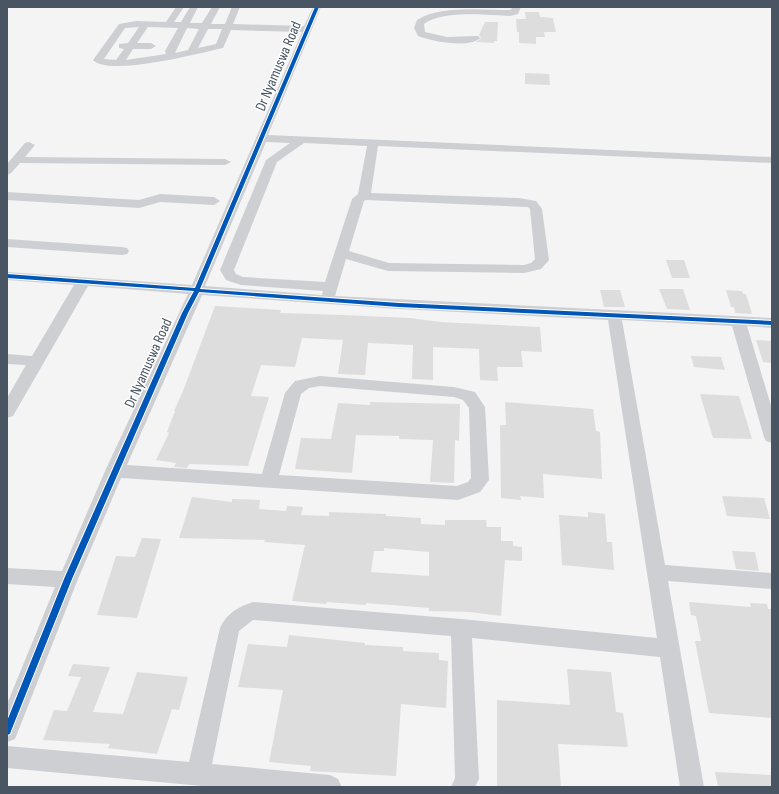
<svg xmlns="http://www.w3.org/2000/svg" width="779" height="794" font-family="'Sofia Sans Condensed',sans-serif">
	<rect width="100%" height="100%" fill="#f4f4f4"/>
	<!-- building -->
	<g fill="#ddddde" fill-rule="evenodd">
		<path d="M525 12H539L540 17 553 18 556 32H544L545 37H536V44L519 43V32H517L516 19H526Z"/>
		<path d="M485 22H498L497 41H494V43L476 42 481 38 479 35Z"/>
		<path d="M525 73 549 74 550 85 525 84Z"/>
		<path d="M666 260H684L690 278H672Z"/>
		<path d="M659 289H683L690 310 667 309Z"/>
		<path d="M600 290H620L625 307H604Z"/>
		<path d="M726 290 742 291 743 294H746L752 314 735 313 734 307H731Z"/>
		<path d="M215 306 281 310 280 313 343 315 410 318 440 322 540 327 542 352 521 351 523 367H497L498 381 480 380 479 349 433 347V380L412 379 413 345 368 343 365 375 338 374 343 340 302 338 295 367 261 365 251 396 269 397 248 466 189 464 187 468 174 467 176 463 156 460 169 433 167 432 175 411H174L183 391Z"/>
		<path d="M756 340 772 341V363L763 362Z"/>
		<path d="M691 356 721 357 725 370 694 367Z"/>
		<path d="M700 394 739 396 752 439 713 438Z"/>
		<path d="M370 402 460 404 459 441 455 440 454 483 430 482 433 440 399 439V436L356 435 352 473 295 469 301 438 331 439 338 403 370 405Z"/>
		<path d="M505 402 593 409 596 431 600 432 602 479 543 474 544 498 520 496 521 500 501 498 500 425H506Z"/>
		<path d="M722 496 764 498 770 519 727 516Z"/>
		<path d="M192 497 232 502V499L260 500 259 509 286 511 287 506 303 507 301 515 329 516V512L386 514V516L421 518V524L445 525V520H486L487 527H501V541H513V546L522 547V561L505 560 501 616 470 612 429 611V608L366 603V605L327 602 326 604 292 601 305 545 264 542 265 540 179 538ZM384 548 429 552V576L371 572 374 551H384Z"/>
		<path d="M588 512 605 514 607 542H612L614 570 562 565 559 515 588 517Z"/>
		<path d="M142 538 161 539 137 618 97 615 116 556 135 557Z"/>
		<path d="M732 551 755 552 759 571 736 569Z"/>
		<path d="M689 602 751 607 750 603 767 604 768 609H772V718L709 713 695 641H701L696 616 691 615Z"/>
		<path d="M289 635 365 643V645L403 647V651L439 653V660L448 661 446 708 401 704 396 776 310 771 311 766 269 762 283 690 238 687 248 644 287 647Z"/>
		<path d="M73 664 110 667 93 712 123 714 137 672 188 677 179 710 172 709 157 754 108 748 110 744 43 740 54 710 67 711 81 677 68 676Z"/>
		<path d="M567 669 611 672 616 712 623 713 628 747 558 744 561 787H497V700L570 705Z"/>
		<path d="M715 772 772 775V787H718Z"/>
	</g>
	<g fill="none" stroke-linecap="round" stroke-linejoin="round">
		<!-- minor -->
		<g fill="#cdcfd3" fill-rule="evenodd">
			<path d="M176 7H184L174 22H181L190 7H198L190 23H202L212 7H220L211 24H225L232 7H240L233 24 304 26 313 7H321L268 135 772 157V163L378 146 371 193 519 198 536 201 542 209 549 260 541 269 524 273 388 271 346 259 335 296 772 318V328L747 326 772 409V443L766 441 764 437 732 326 622 320 665 565 772 573V589L668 581 704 787H680L660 657 472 638 479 779 475 787H451L455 778 451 636 253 620 239 631 212 764 330 775 338 779 342 787H213L7 768V746L189 762 220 628C227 613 238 607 253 602L461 619 657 638 608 320 399 309 202 295 127 465 262 474 285 393 295 381 320 376 454 387 475 392 485 407 489 480 480 492 458 500 121 478 78 579 15 739 7 742V704L55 587 7 584V568L62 571 105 471 188 294 88 286 13 416 7 418V398L26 365 7 364V354L32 356 74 285 7 280V272L192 285 302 32 231 30 223 48C201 53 108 77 93 60L119 24 136 21 166 22ZM139 27 128 43 119 44V48L124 49 116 60 104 59 125 28ZM148 27 178 28 165 51 166 54 126 60 133 49H151L156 46 151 43H137ZM187 28 199 29 188 50 175 53ZM208 29H222L216 44 198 48ZM266 142 290 143 266 160 220 270 226 280 241 285 323 291 322 295 205 286ZM304 143 367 146 358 194 352 199 325 282 243 277 236 274 234 270 277 162ZM366 200 528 207 530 209 535 259 531 263 524 265 389 263 349 251 364 201ZM320 386 454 397 463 400 469 408 471 478 468 482 457 486 279 475 301 394 309 388Z"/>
			<path d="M513 7H521L518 14 510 16C488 15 442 10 424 24L425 32 447 37 478 36 480 38C469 49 431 41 418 36L414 28 417 20C439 5 484 10 510 10Z"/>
			<path d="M29 142 35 145 25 157 225 159 231 162 225 165 20 163 11 173 7 175V164L25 143Z"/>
			<path d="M7 192 139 200 160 194 214 197 220 201 214 205 160 202 139 208 7 200Z"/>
			<path d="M7 239 122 247 127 248 129 251 127 254 122 255 7 247Z"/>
		</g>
		<!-- cycleway casing -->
		<g stroke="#fff" stroke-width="2">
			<path id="cycleway" d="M315 7H319L200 289 399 303 772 321V325L399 307 199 292 188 313 72 579 11 731 10 734 7 735V721L64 579 182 313 194 291 7 278V274L195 288Z"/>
		</g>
		<!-- cycleway -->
		<use href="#cycleway" fill="#0057b8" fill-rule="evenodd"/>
	</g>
	<g text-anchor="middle" stroke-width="3" stroke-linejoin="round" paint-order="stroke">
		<!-- street labels -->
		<g font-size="15" fill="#495562" stroke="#fff">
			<text transform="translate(278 66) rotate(-67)" y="5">Dr Nyamuswa Road</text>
			<text transform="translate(148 363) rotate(-66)" y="5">Dr Nyamuswa Road</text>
		</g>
	</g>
	<!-- border -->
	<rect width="779" height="794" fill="none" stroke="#495562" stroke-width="16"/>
</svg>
